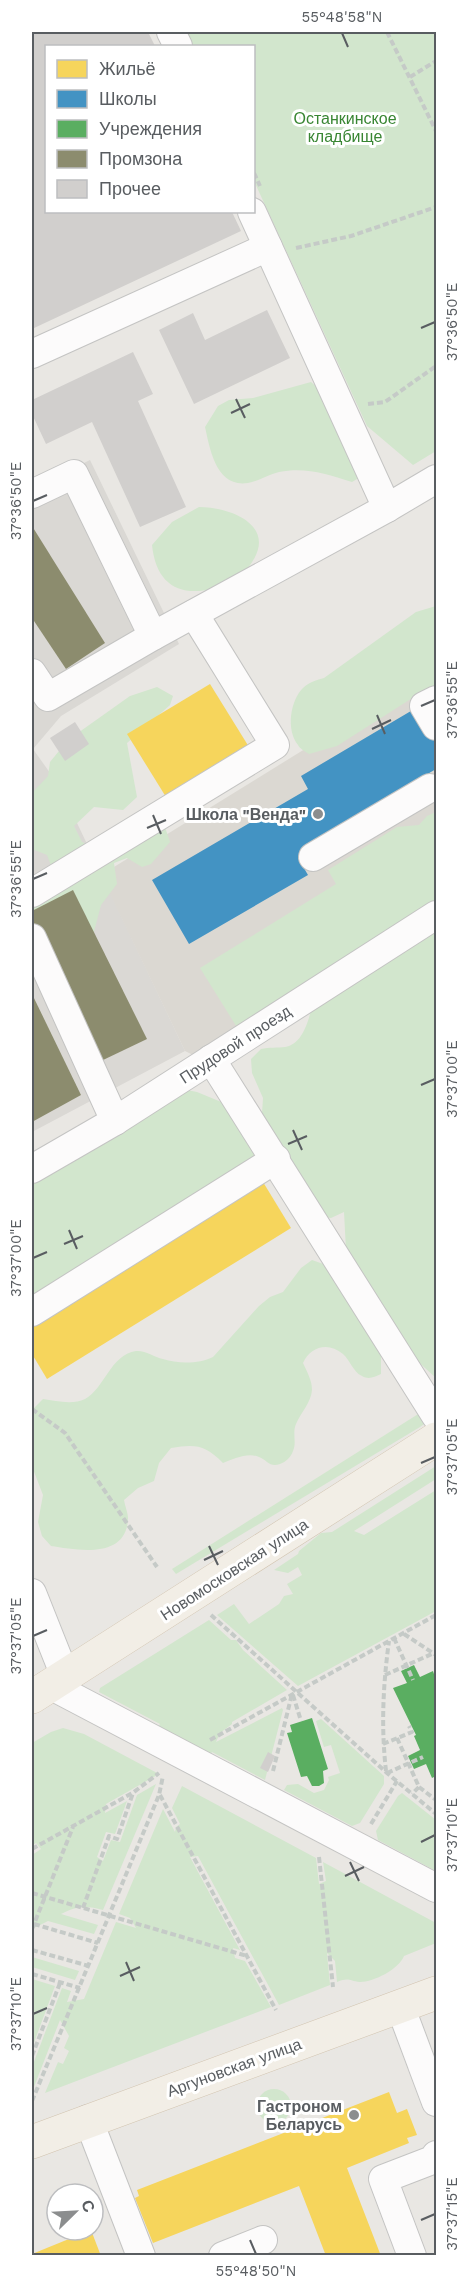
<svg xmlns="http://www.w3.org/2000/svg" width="468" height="2287" font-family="'Work Sans',sans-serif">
	<rect width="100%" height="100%" fill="#e9e7e3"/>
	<!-- industrial -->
	<path fill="#dad8d4" d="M90 460 179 644 61 716 33 749 60 787 185 1051 32 1132V489Z"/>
	<!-- education -->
	<path fill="#dbd8d2" d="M436 668V905L197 1057 185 1051 101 875Z"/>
	<!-- green -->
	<g fill="#d2e6cd">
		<path d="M184 32H436V451L413 465 367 426 254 181V46H191Z"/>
		<path d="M311 382 326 395 362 476 352 482C326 474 306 467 279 472 268 475 258 481 248 483 216 488 210 449 205 427L218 406 229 400 253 398Z"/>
		<path d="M199 507C231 507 279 526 250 565 242 576 228 584 216 588 179 598 156 584 152 545L172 522Z"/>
		<path d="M436 606V685L417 695 337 746 309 754C305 751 300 749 298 745 286 730 290 701 303 688 309 682 317 680 324 678L416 612Z"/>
		<path d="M157 687 173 696 170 705 127 743 137 797 123 810 94 807 74 826 82 842 99 849 164 824 170 842 151 864 142 867 127 858 114 863 117 884 101 905 91 943 32 937V885L52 868 47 855 32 849V793L48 776 50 762 68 740 130 696Z"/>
		<path d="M436 812V1378L391 1337 346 1250 344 1212 331 1218 318 1216 265 1127 262 1113 263 1098 252 1073 251 1059 261 1049C269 1047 278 1048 285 1047 305 1044 310 1014 314 998L238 1029 200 968 336 884 328 870 397 827 419 825 427 816Z"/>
		<path d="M187 1090 197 1092 231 1106 263 1163 32 1312V1185L178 1093Z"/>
		<path d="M312 1260 326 1265 383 1348 381 1357V1374C374 1377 369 1380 362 1376 353 1372 350 1360 343 1354 328 1341 310 1347 303 1363 307 1372 312 1380 312 1390 311 1403 301 1412 296 1424 292 1433 297 1442 293 1451 291 1457 286 1462 280 1464 270 1468 267 1460 259 1457 248 1452 233 1459 223 1463 205 1445 196 1444 171 1448L159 1463 154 1481 138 1488 124 1500C125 1506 128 1513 128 1518 127 1560 77 1550 51 1546L42 1536 38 1522 43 1495 33 1469 32 1441 33 1409 43 1399C56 1401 73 1405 85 1399 105 1388 110 1355 136 1351 145 1350 154 1357 163 1359 178 1364 199 1364 213 1357L259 1306 270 1297 283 1292 301 1268Z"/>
		<path d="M423 1411 424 1424 420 1427 176 1574 172 1569Z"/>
		<path d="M436 1466V1479L354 1531 364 1535 436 1490V1611L298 1686 217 1615 234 1604 249 1624 279 1604 284 1596 293 1594 287 1584 302 1575 298 1567 288 1573 274 1570 298 1554 299 1551 321 1533 332 1532Z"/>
		<path d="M209 1620 231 1640H236L243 1650 287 1690 232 1722V1724L220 1733 216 1742 282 1708 283 1710 265 1780 212 1752 209 1757 155 1731 160 1724 99 1692 100 1688Z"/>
		<path d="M321 1719 384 1776V1784L360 1823 352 1826 284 1790 287 1785 298 1784 314 1793 324 1790 329 1780 328 1777 340 1773 331 1745 324 1747 316 1721Z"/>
		<path d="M63 1728 84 1734 159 1774 106 1804 105 1813 127 1801 115 1834 106 1832 97 1857 103 1861 111 1840 120 1842 137 1795 156 1784 103 1910C86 1905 76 1906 61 1914L98 1925 94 1934 48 1921 32 1929V1855L41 1849 36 1843 32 1846V1743L51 1732Z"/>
		<path d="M182 1786 316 1858 319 1884 326 1881 323 1862 436 1923V1943L404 1956C399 1969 374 1982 360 1982 349 1981 349 1977 337 1982L335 1961 327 1953 330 1985 279 2005 198 1856 190 1857 240 1950 233 1948 235 1958 245 1961 271 2007 45 2093 58 2062 63 2064 69 2051 64 2048 69 2036 60 2020 32 2092V2067L62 1988 71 1991 67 2002 84 1999 116 1922 136 1928 130 1918 119 1914 163 1809 175 1832 176 1827 180 1824 172 1808Z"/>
		<path d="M402 1793 436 1820V1871L378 1840 376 1831 398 1796Z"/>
		<path d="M32 1957 79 1971 75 1980 32 1967Z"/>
		<path d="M32 1979 55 1986 32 2048Z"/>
		<circle cx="274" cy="2106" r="17"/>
	</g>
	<!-- homes -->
	<g fill="#f6d55c">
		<path d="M210 684 249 747 166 797 127 734Z"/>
		<path d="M263 1182 291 1228 47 1379 32 1354V1324Z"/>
		<path d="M389 2092 397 2113 407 2109 417 2135 407 2138 409 2143 347 2168 381 2256H326L299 2186 153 2243 135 2198 139 2196 137 2190Z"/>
		<path d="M91 2230 101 2256H32V2254Z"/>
	</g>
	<!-- schools -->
	<path fill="#4393c3" d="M416 708 436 743V769L346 822 350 828 298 858 308 875 189 944 152 880 308 789 301 776Z"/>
	<!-- public -->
	<g fill="#5aae61">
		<path d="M414 1665 420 1677 433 1671 436 1680V1783L434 1777 432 1778 426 1764 414 1769 408 1756 420 1750 414 1736 416 1735 393 1688 407 1683 401 1671Z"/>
		<path d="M312 1718 328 1769 323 1771 324 1783 319 1786H312L307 1776 301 1777 287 1733 292 1732 290 1725Z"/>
	</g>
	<!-- industry -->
	<g fill="#8c8c6e">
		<path d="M32 526 105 643 66 669 32 618Z"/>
		<path d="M73 890 147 1039 101 1061 32 920V911Z"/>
		<path d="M32 994 81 1095 32 1122Z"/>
	</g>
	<!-- building -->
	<g fill="#d1cfcd">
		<path d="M32 32H148L155 46H46V212H232L241 231 32 329Z"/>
		<path d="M267 310 290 358 194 404 159 330 193 313 205 340Z"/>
		<path d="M133 352 153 394 138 401 186 507 140 527 92 422 46 444 32 414V400Z"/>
		<path d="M75 722 89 744 65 761 50 738Z"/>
		<path d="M268 1752 275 1756 268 1772 260 1768Z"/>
	</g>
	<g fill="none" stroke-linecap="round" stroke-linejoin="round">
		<!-- minor casing -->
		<g stroke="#c4c4c3" stroke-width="30">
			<g id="minor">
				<path d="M171 32 178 46"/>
				<path d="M268 247 387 508"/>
				<path d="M32 354 268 247 252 212"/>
				<path d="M32 494 74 474 153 636"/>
				<path d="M32 673 48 697 153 636 387 508 436 479"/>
				<path d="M436 700 424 706 436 726"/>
				<path d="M313 857 430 788"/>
				<path d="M32 893 275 745 194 614"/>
				<path d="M32 938 115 1121"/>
				<path d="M211 1059 436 1416"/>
				<path d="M32 1169 115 1121 436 915"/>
				<path d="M32 1312 276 1159"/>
				<path d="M32 1593 65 1676"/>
				<path d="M50 1685 436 1888"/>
				<path d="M400 2006 436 2102"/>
				<path d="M88 2119 141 2256"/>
				<path d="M223 2256 263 2240"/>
				<path d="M412 2256 383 2179 435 2159 436 2155"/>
			</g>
		</g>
		<!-- major casing -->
		<g stroke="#d2c4b0" stroke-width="34">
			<g id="major">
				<path d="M32 1697 436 1439"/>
				<path d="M32 2142 436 1993"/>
			</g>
		</g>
		<!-- path -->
		<g stroke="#c5cac7" stroke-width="4" stroke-dasharray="6 3" stroke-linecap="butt">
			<path d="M387 32 436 131"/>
			<path d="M410 77 436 61"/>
			<path d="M254 173 260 186"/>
			<path d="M296 248 351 236 436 207"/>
			<path d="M368 404 385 402 436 366"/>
			<path d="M32 1409 65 1433 157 1567"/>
			<path d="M211 1615 387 1773 436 1814"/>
			<path d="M404 1634 436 1655"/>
			<path d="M394 1638 413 1680"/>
			<path d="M385 1675 434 1653"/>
			<path d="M293 1695 301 1721"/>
			<path d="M397 1738 419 1787 412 1794"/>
			<path d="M210 1740 436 1615"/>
			<path d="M383 1744 412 1732 409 1726"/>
			<path d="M273 1771 292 1694"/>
			<path d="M386 1771C381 1727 383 1685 389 1641"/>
			<path d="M387 1773 423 1757"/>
			<path d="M419 1787 436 1800"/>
			<path d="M160 1795 276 2010"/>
			<path d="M371 1824 397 1781"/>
			<path d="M32 1849 134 1792 159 1773"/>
			<path d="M319 1857 333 1987"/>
			<path d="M32 1893 247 1956"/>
			<path d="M83 1908 109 1836 117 1839 133 1793"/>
			<path d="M34 1924 98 1943"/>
			<path d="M32 1929 73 1827"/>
			<path d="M32 1950 89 1966"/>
			<path d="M32 1974 80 1988"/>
			<path d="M32 2056 60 1983"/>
			<path d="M32 2101 159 1795 163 1776"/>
		</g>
		<!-- minor -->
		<use href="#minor" stroke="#fcfbfb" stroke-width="28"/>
		<!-- major -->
		<use href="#major" stroke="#f2eee6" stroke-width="33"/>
	</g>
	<!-- ticks -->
	<path fill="none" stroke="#595d61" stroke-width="2" d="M342 33 348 47M421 328 435 322M236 399 245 418M231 413 250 404M33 501 47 495M421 706 435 700M377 715 385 734M372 729 391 720M153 815 161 834M147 828 166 820M33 879 47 873M421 1085 435 1079M293 1130 302 1150M288 1144 307 1136M69 1230 77 1249M64 1244 83 1236M33 1258 47 1252M421 1463 435 1457M209 1546 218 1565M204 1560 223 1551M33 1636 47 1630M421 1842 435 1835M350 1862 359 1881M345 1876 364 1867M126 1962 134 1981M120 1976 140 1967M33 2014 47 2008M421 2220 435 2214M250 2240 256 2254"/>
	<!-- markers -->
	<g fill="#8b8d8e" stroke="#fff" stroke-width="2">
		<circle cx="318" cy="814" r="6"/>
		<circle cx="354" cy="2115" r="6"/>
	</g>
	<g text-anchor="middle" stroke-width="6" stroke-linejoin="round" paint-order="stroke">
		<!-- park labels -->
		<g font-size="16" fill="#398633" stroke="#fff">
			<text x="345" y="124">Останкинское<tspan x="345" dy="18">кладбище</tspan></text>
		</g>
		<!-- poi labels -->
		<g font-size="16" font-weight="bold" fill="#595d61" stroke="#fff" text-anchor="end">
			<text x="306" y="820">Школа "Венда"</text>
			<text x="342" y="2112">Гастроном<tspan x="342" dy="18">Беларусь</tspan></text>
		</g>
		<!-- street labels -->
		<g font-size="16" fill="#595d61" stroke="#fff">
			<text transform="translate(235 1044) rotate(-33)" y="6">Прудовой проезд</text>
			<text transform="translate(234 1569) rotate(-33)" y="6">Новомосковская улица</text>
			<text transform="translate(234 2067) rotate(-20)" y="6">Аргуновская улица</text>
		</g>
	</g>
	<!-- border -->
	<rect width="468" height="2287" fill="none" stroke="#ffffff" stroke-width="66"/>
	<!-- legend -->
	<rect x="45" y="45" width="210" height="168" fill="#ffffff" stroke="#bdbec0" stroke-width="1.5"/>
	<rect x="57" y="60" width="30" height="18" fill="#f6d55c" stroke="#bdbec0" stroke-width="1.5"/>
	<text x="99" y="75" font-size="18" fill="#595d61">Жильё</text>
	<rect x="57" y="90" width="30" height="18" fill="#4393c3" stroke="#bdbec0" stroke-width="1.5"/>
	<text x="99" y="105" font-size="18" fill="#595d61">Школы</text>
	<rect x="57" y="120" width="30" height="18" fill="#5aae61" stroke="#bdbec0" stroke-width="1.5"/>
	<text x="99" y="135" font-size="18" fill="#595d61">Учреждения</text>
	<rect x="57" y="150" width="30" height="18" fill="#8c8c6e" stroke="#bdbec0" stroke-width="1.5"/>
	<text x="99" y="165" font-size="18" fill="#595d61">Промзона</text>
	<rect x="57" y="180" width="30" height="18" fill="#d1cfcd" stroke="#bdbec0" stroke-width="1.5"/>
	<text x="99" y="195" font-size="18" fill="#595d61">Прочее</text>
	<!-- north arrow -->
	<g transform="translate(75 2212) rotate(66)"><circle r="28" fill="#ffffff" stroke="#bdbec0" stroke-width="1.5"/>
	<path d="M0-4.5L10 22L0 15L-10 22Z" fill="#8b8d8e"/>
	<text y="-9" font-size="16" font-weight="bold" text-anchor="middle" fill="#595d61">С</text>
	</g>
	<rect x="33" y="33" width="402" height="2221" fill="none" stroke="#595d61" stroke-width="2"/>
	<g font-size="15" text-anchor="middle" fill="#595d61">
		<text x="342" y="22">55°48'58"N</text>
		<text transform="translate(452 322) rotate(-90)" y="5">37°36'50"E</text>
		<text transform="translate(16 501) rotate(-90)" y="5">37°36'50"E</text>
		<text transform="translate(452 700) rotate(-90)" y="5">37°36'55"E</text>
		<text transform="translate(16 879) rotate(-90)" y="5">37°36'55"E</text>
		<text transform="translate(452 1079) rotate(-90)" y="5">37°37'00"E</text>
		<text transform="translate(16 1258) rotate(-90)" y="5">37°37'00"E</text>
		<text transform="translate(452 1457) rotate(-90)" y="5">37°37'05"E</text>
		<text transform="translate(16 1636) rotate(-90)" y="5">37°37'05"E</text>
		<text transform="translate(452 1835) rotate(-90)" y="5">37°37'10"E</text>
		<text transform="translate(16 2014) rotate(-90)" y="5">37°37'10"E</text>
		<text transform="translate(452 2214) rotate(-90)" y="5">37°37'15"E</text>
		<text x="256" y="2276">55°48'50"N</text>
	</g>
</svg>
